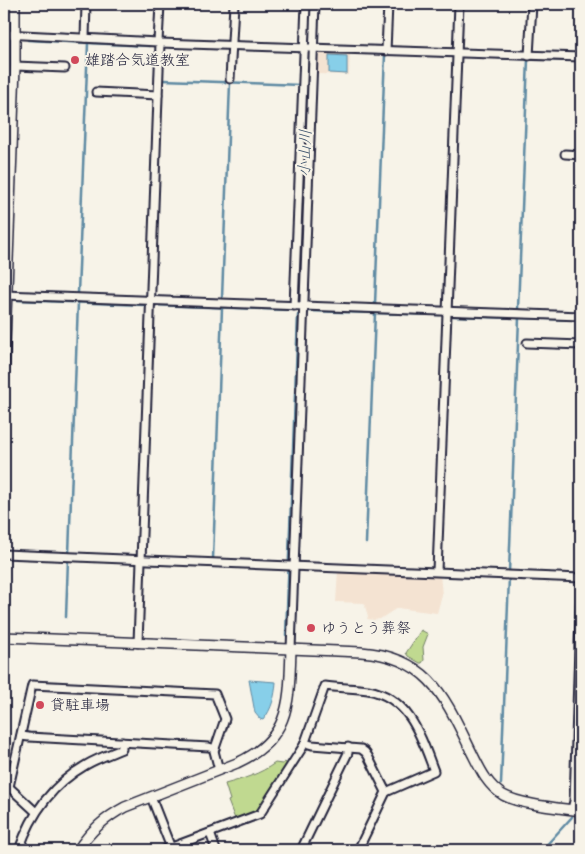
<svg xmlns="http://www.w3.org/2000/svg" width="585" height="854" font-family="Dekko,'Klee One',sans-serif">
	<rect width="100%" height="100%" fill="#f7f3e8"/>
	<filter id="ink" filterUnits="userSpaceOnUse"><feTurbulence type="fractalNoise" baseFrequency=".02" numOctaves="2"/><feDisplacementMap in="SourceGraphic" scale="10" xChannelSelector="R" yChannelSelector="G"/><feConvolveMatrix kernelMatrix="1 2 1 2 8 2 1 2 1" color-interpolation-filters="sRGB"/></filter>
	<g filter="url(#ink)">
		<!-- built -->
		<g fill="#f4e3d2">
			<path d="M319 52 350 53 349 75 318 74Z"/>
			<path d="M338 570 440 574 442 595 437 613 397 608 380 619 374 620 367 619 368 616 364 603 336 602Z"/>
		</g>
		<!-- green -->
		<g fill="#c0d990" stroke="#717e66">
			<path d="M421 630 428 634 423 647 424 660 422 663H420L408 656 406 653Z"/>
			<path d="M285 762 287 764 259 807 254 812 235 819 228 801 230 800 225 784C243 779 260 774 275 763L282 764Z"/>
		</g>
		<!-- water -->
		<g fill="#87cfe9" stroke="#5f8aa3">
			<path d="M329 55 347 56V74L329 73Z"/>
			<path d="M249 680 276 682C275 696 272 709 263 720L260 719 255 713Z"/>
		</g>
		<g fill="none" stroke-linecap="round" stroke-linejoin="round">
			<!-- stream -->
			<g stroke="#5f8aa3" stroke-width="2.5">
				<path d="M4 39H5"/>
				<path d="M28 40 150 46"/>
				<path d="M498 58 581 61"/>
				<path d="M163 80 300 85"/>
				<path d="M78 293 88 43"/>
				<path d="M222 298 230 83"/>
				<path d="M17 300 145 305"/>
				<path d="M375 304 385 54"/>
				<path d="M154 305 290 310"/>
				<path d="M518 309 528 59"/>
				<path d="M309 311 440 315"/>
				<path d="M453 316 581 320"/>
				<path d="M366 543 375 313"/>
				<path d="M69 554 78 302"/>
				<path d="M213 559 222 308"/>
				<path d="M509 572 519 318"/>
				<path d="M66 617 68 559"/>
				<path d="M286 635 298 315"/>
				<path d="M501 784 509 577"/>
				<path d="M542 850 572 817"/>
			</g>
			<!-- river -->
			<path stroke="#87cfe9" stroke-width="15" d="M298 302 310 4"/>
			<!-- street casing -->
			<g stroke="#22223b" stroke-width="11">
				<g id="street">
					<path d="M4 34 158 42"/>
					<path d="M85 38 86 4"/>
					<path d="M160 43 581 57"/>
					<path d="M386 51 388 4"/>
					<path d="M529 56 532 4"/>
					<path d="M15 66 65 68"/>
					<path d="M230 79 234 4"/>
					<path d="M96 92 158 95"/>
					<path d="M565 154 581 155"/>
					<path d="M4 295 581 316"/>
					<path d="M294 306 306 4"/>
					<path d="M527 343 581 345"/>
					<path d="M4 554 581 578"/>
					<path d="M437 571 459 4"/>
					<path d="M138 643 160 43 158 42 160 4"/>
					<path d="M291 649 315 4"/>
					<path d="M21 736 29 737 209 747 215 749"/>
					<path d="M305 743 312 745 361 749 365 752 368 756 386 792 358 850"/>
					<path d="M151 797 171 848"/>
					<path d="M572 809 574 801 581 585"/>
					<path d="M36 812 9 787 32 685 215 694 225 719 214 751 219 770"/>
					<path d="M210 833 216 850"/>
					<path d="M19 850C31 814 53 784 86 765 98 758 110 754 122 749V742"/>
					<path d="M164 850 260 814 304 745 325 686C339 688 354 688 368 690 410 698 421 737 434 771L386 792"/>
					<path d="M300 850H301L348 753V747"/>
				</g>
			</g>
			<!-- secondary casing -->
			<g stroke="#22223b" stroke-width="12">
				<g id="secondary">
					<path d="M4 371 15 66V4"/>
					<path d="M4 637 361 652C430 657 445 698 472 753 480 769 487 785 503 795 521 805 560 808 581 811"/>
					<path d="M78 850C90 831 106 817 125 807L237 763C292 738 289 700 291 649"/>
				</g>
			</g>
			<!-- street -->
			<use href="#street" stroke="#f7f3e8" stroke-width="7"/>
			<!-- secondary -->
			<use href="#secondary" stroke="#f7f3e8" stroke-width="9"/>
		</g>
	</g>
	<!-- markers -->
	<g fill="#d1495b" stroke="#f7f3e8" stroke-width="2">
		<circle cx="75" cy="60" r="5"/>
		<circle cx="311" cy="628" r="5"/>
		<circle cx="40" cy="705" r="5"/>
	</g>
	<g text-anchor="middle" stroke-width="4" stroke-linejoin="round" paint-order="stroke">
		<!-- poi labels -->
		<g font-size="15" fill="#22223b" stroke="#f7f3e8" text-anchor="start">
			<text x="85" y="65">雄踏合気道教室</text>
			<text x="321" y="633">ゆうとう葬祭</text>
			<text x="50" y="710">貸駐車場</text>
		</g>
		<!-- water labels -->
		<g font-size="16" font-style="italic" fill="#40566f" stroke="#f7f3e8">
			<text transform="translate(304 153) rotate(-88)" y="6">小山川</text>
		</g>
	</g>
	<!-- margin -->
	<rect width="585" height="854" fill="none" stroke="#f7f3e8" stroke-width="20"/>
	<rect x="10" y="10" width="565" height="834" fill="none" stroke="#22223b" stroke-width="2" filter="url(#ink)"/>
</svg>
